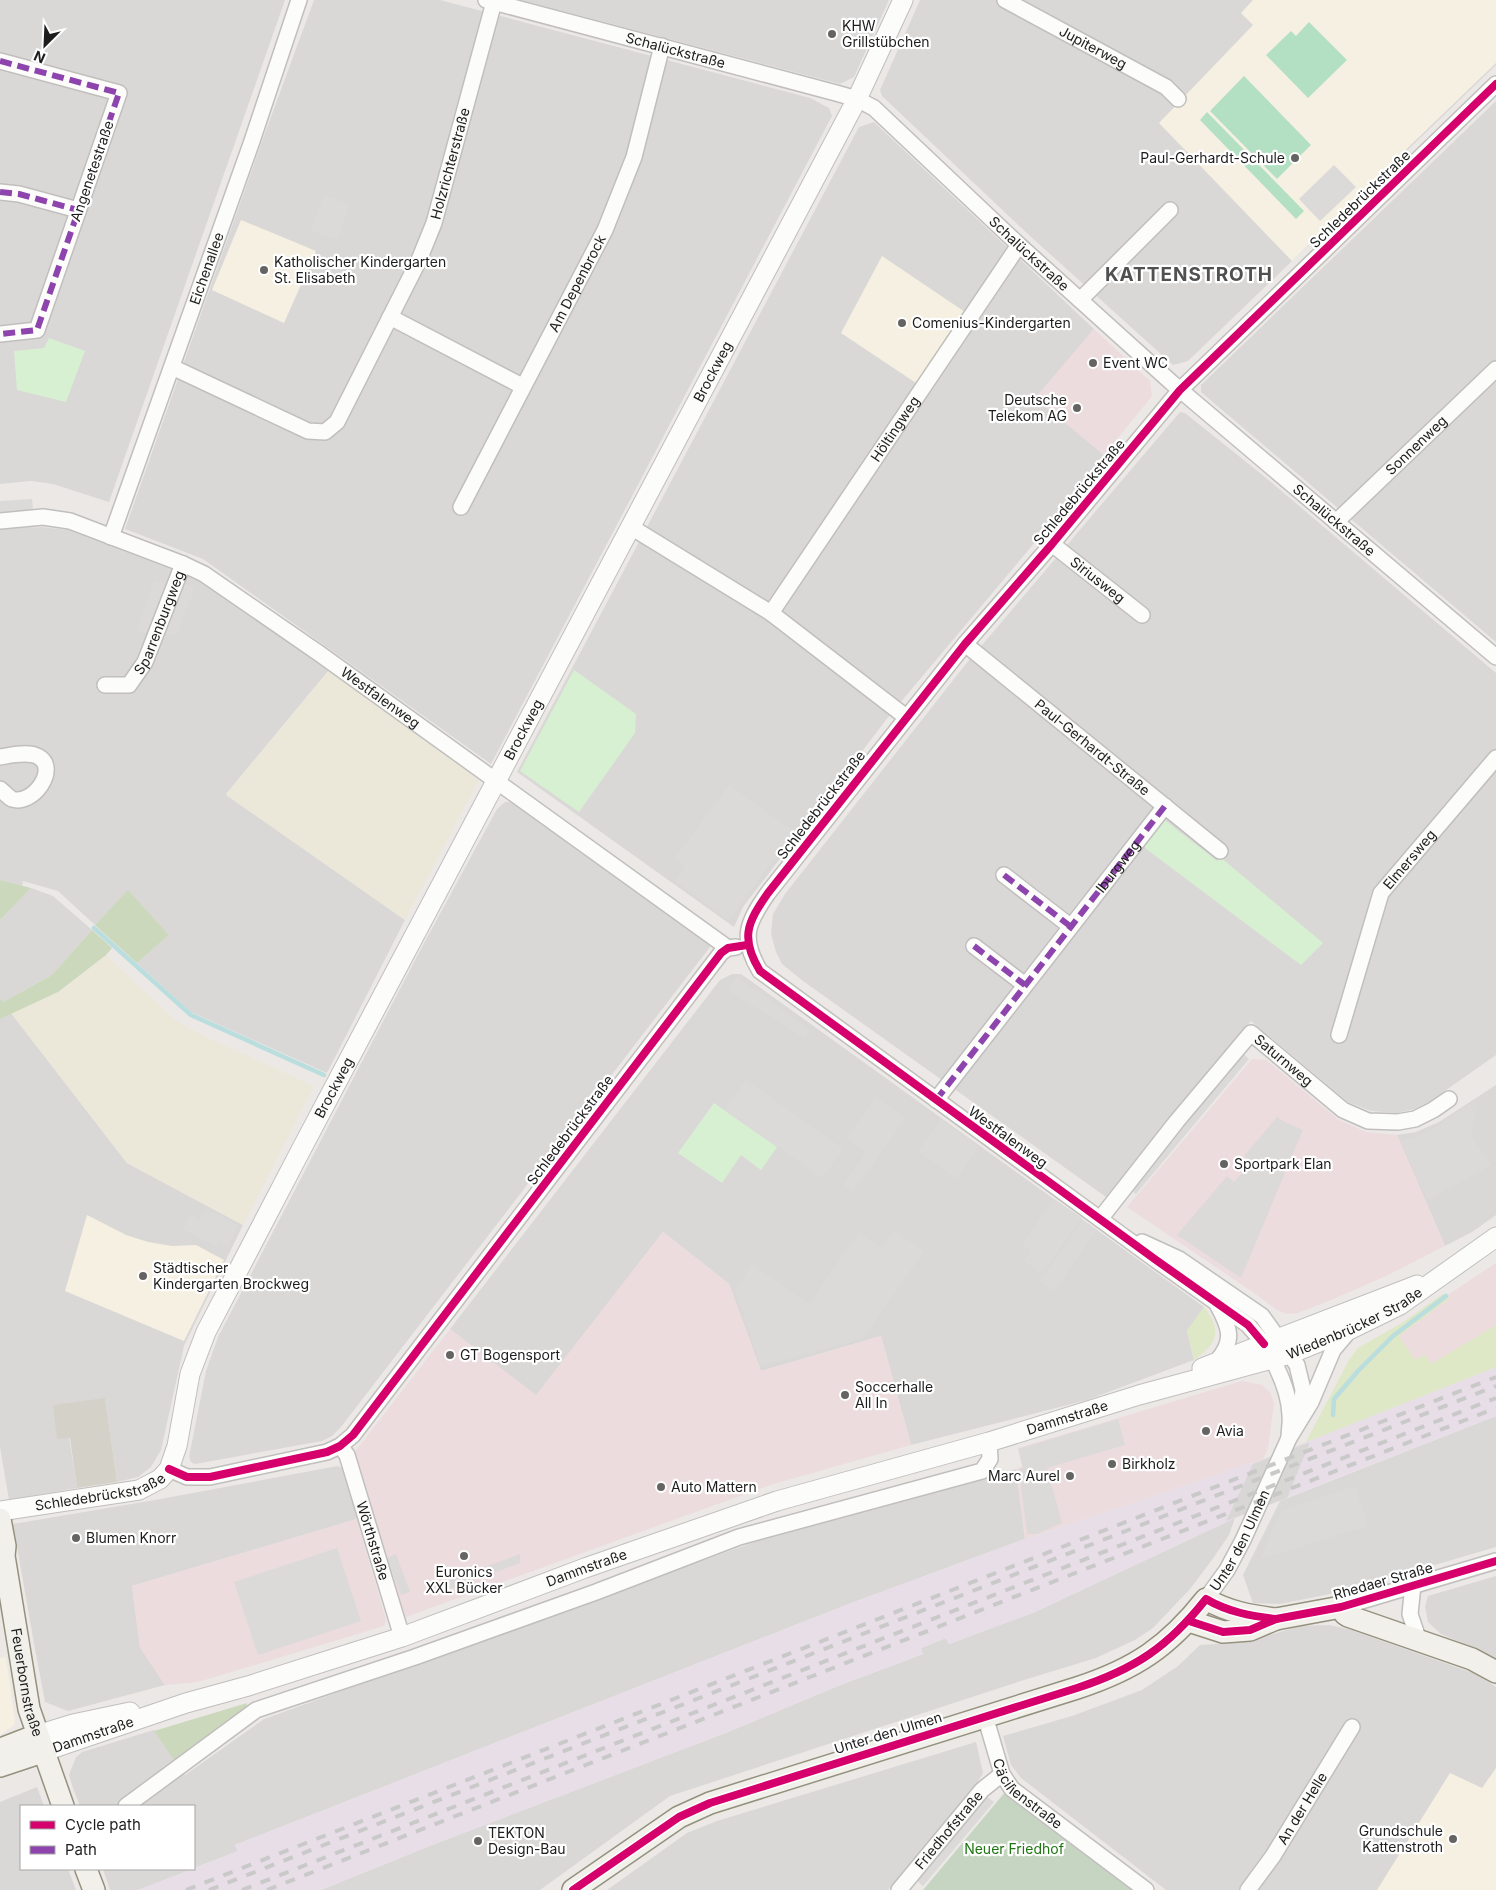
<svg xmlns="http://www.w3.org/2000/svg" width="1496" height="1890" font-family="Inter,sans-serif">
	<rect width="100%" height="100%" fill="#ebe8e6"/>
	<!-- residential -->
	<g fill="#dad8d7">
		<path d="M0 0H285L109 502 53 484 31 481 0 484Z"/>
		<path d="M314 0H440L810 98 829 108 832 116 491 764 203 559 125 529 261 144Z"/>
		<path d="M521 0H889L854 77 840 84Z"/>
		<path d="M920 0H1496V65L1188 361 1173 365 1030 236 882 96 880 90Z"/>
		<path d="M1496 101V642L1201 392V385Z"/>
		<path d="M874 122 1094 329 1036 398 1104 455 1041 535 889 716 743 907 734 927 517 772 859 127Z"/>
		<path d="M1180 412 1185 413 1265 477 1496 673V1055L1429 1102 1414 1109 1397 1113 1371 1111 1348 1102 1251 1021 1106 1197 803 981 782 964 776 952 771 934 773 914 785 894 965 665Z"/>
		<path d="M42 527 68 530 178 572 200 582 329 670 226 794 405 920 327 1073 191 1012 137 963 169 935 128 891 95 925 58 891 23 881 22 886 0 880V529Z"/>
		<path d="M505 802H516L710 943V947L341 1427 332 1436 322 1441 195 1464 191 1462 189 1457 206 1371 218 1337 423 945 497 809Z"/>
		<path d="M31 888 53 896 92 930 52 975 3 1002 0 998V920Z"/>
		<path d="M732 974H741L751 981 1204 1307 1187 1331 1194 1360 1087 1400 911 1445 881 1336 761 1371 729 1284 663 1232 536 1396 455 1333 450 1329 720 980Z"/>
		<path d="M11 1013 127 1163 243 1225 184 1346 161 1450 151 1467 138 1477 117 1482 105 1398 69 1437 77 1488 9 1500 0 1447V1019Z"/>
		<path d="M1496 1085V1215L1472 1232 1445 1246 1397 1135 1416 1132 1439 1122Z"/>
		<path d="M1496 1416V1547L1370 1584 1330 1594 1280 1604 1253 1603 1243 1575 1280 1501Z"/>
		<path d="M338 1466 342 1468 357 1519 132 1586 140 1647 165 1685 68 1711 45 1702 35 1649 13 1524 155 1500Z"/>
		<path d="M1016 1469 1025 1539 854 1602 235 1845 238 1851 194 1868V1806H80L73 1788 69 1775 76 1757 82 1752 154 1730 185 1775 264 1719 779 1533Z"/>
		<path d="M1235 1518 1229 1535 1212 1560 1190 1589 1153 1628 1135 1640 1096 1658 1024 1680 670 1796 540 1890H321L432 1845 728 1732 838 1686 923 1654 921 1648 946 1638 949 1644 1035 1612Z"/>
		<path d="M1496 1576V1658L1441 1634 1428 1622 1425 1607 1428 1596Z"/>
		<path d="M1329 1625 1348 1629 1476 1674 1496 1687V1890H1166L1021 1778 1011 1765 1003 1736 1072 1716 1142 1690 1178 1666 1200 1645 1247 1642 1300 1626Z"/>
		<path d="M976 1742 983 1773 976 1785 888 1890H607L687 1833 717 1821Z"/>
		<path d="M37 1787 44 1806H21V1869H68L76 1890H0V1802Z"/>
		<path d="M103 1869H193L138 1890H110Z"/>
	</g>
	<!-- commercial -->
	<g fill="#eddcde">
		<path d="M1094 329 1150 381 1152 396 1104 455 1035 398Z"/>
		<path d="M1252 1059 1266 1060 1339 1120 1366 1132 1397 1135 1445 1246 1388 1275 1331 1300 1298 1313 1287 1314 1277 1310 1257 1295 1127 1207Z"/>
		<path d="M663 1232 729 1284 761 1371 881 1336 911 1445 770 1485 403 1618 354 1453 450 1329 536 1395Z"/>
		<path d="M1496 1263V1325L1431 1365 1415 1360 1399 1336 1449 1299 1448 1295Z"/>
		<path d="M1242 1381 1262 1385 1270 1392 1274 1403 1268 1448 1263 1459 1025 1539 1016 1469 1022 1467 1018 1448Z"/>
		<path d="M357 1519 386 1620 384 1626 198 1682 165 1685 140 1647 132 1586Z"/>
	</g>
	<!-- industrial -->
	<path fill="#e8dee7" d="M1496 1367V1416L1235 1518 1035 1612 949 1644 946 1638 921 1648 923 1654 838 1686 728 1732 432 1845 321 1890H138L238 1851 235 1845 854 1602 1025 1539 1263 1459Z"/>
	<!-- education -->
	<g fill="#f5f0e1">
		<path d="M1253 0H1496V63L1365 189 1292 261 1159 123 1253 25 1241 13Z"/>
		<path d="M241 220 316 251 284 323 212 290Z"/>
		<path d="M882 256 965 312 916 383 841 333Z"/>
		<path d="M87 1215 126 1235 148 1242 172 1246 196 1245 224 1260 184 1341 65 1291Z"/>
		<path d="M6 1657 15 1721 13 1726 0 1735V1658Z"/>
		<path d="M1496 1768V1890H1377L1450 1773 1482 1788Z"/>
	</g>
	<!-- construction -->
	<path fill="#d4d1c8" d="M105 1398 117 1482 77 1488 70 1438 57 1439 53 1405Z"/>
	<!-- farmland -->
	<g fill="#ece8d9">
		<path d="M329 670 479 780 405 920 226 795Z"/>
		<path d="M106 955 175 1020 208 1038 314 1086 243 1225 127 1163 11 1013 58 992Z"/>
	</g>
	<!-- grass -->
	<g fill="#dee7c6">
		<path d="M1443 1294 1448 1295 1449 1299 1399 1336 1415 1360 1425 1354 1431 1364 1496 1325V1367L1306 1442 1349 1360 1358 1348 1402 1323Z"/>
		<path d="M1204 1307C1223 1331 1217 1343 1194 1360L1187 1331Z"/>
	</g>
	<!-- forest -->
	<g fill="#ccd8bc">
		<path d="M0 880 31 888 0 920Z"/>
		<path d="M128 890 169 935 137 963 95 925Z"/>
		<path d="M92 930 112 948 106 955 58 992 0 1019V998L3 1002 52 975Z"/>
		<path d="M247 1703 246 1712 176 1763 154 1731Z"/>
	</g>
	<!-- cemetery -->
	<path fill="#c6d5c2" d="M1006 1791 1134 1890H923Z"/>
	<!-- park -->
	<g fill="#d8f0d2">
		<path d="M49 338 85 351 66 402 17 390 14 351 44 348Z"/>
		<path d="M574 670 636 714 635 733 579 812 520 771Z"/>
		<path d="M1162 818 1217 861 1220 857 1323 943 1301 965 1145 848V840Z"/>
		<path d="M714 1103 777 1147 761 1170 741 1155 722 1183 678 1153Z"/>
	</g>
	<!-- pitch -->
	<g fill="#b3e0c3">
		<path d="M1309 22 1347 60 1308 98 1266 55 1291 31 1296 36Z"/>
		<path d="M1244 76 1311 145 1277 179 1210 111Z"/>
		<path d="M1207 112 1304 211 1296 219 1200 120Z"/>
	</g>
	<!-- parking -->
	<g fill="#dbdad9">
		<path d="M1334 165 1356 187 1320 221 1299 199Z"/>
		<path d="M324 195 350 204 337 240 311 231Z"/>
		<path d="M32 499 33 510 0 513V501Z"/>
		<path d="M154 581 195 587 177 635 136 631Z"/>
		<path d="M729 785 794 832 729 920 675 881 685 866 675 858Z"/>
		<path d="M737 977 810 1030 804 1038 728 990Z"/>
		<path d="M1242 1053 1249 1059 1136 1194 1129 1188Z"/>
		<path d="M746 1080 843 1149 822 1178 725 1109Z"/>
		<path d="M876 1097 906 1118 853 1192 843 1185 866 1152 846 1138Z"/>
		<path d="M1468 1105 1476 1106 1472 1137 1492 1165 1427 1200 1400 1141 1417 1136 1441 1124Z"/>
		<path d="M1277 1117 1285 1122 1303 1130 1241 1278 1177 1235 1227 1176 1234 1182 1251 1163 1244 1156Z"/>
		<path d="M941 1119 979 1147 956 1179 918 1151Z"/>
		<path d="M1054 1199 1082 1218 1042 1274 1023 1260 1031 1250 1022 1244Z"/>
		<path d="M205 1209 238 1225 228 1245 219 1240 216 1246 183 1229 190 1214 200 1219Z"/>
		<path d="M1083 1220 1097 1230 1054 1291 1039 1281Z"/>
		<path d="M894 1231 924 1251 862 1339 761 1366 735 1290 752 1264 809 1304 859 1232 881 1248Z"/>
		<path d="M1118 1419 1125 1445 1047 1468 1062 1523 1037 1534H1027L1019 1469 1023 1467 1018 1449Z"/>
		<path d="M1355 1486 1368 1526 1260 1559 1281 1511Z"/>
		<path d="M337 1548 361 1621 258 1655 234 1582Z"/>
		<path d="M396 1554 410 1592 401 1595 387 1558Z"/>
		<path d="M520 1554V1563L450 1589V1580Z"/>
		<path d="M985 1795 994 1802 923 1886 915 1879Z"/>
	</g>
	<!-- pier -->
	<path fill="#d8d7d6" d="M1310 1442 1287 1498 1226 1521 1253 1464Z"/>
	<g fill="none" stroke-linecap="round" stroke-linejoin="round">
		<!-- stream -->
		<g stroke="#baddde" stroke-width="4.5">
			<path d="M94 928 191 1015 324 1075"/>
			<path d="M1333 1415 1334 1399 1358 1371 1393 1336 1446 1296"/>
		</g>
		<!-- minor casing -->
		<g stroke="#c1bfbe" stroke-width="18">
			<g id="minor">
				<path id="s1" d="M486 0 836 93 857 99 874 108 1019 245 1172 383 1496 657"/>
				<path id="s2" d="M1005 0 1166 87 1178 99"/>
				<path d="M0 61 119 93 37 330 0 334"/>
				<path d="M0 192 19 194 78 210"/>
				<path d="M1080 300 1170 210"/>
				<path d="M390 317 522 386"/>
				<path id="s3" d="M172 367 308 431 325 432 337 422 419 260 434 223 494 2"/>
				<path id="s4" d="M461 507 605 230 634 157 662 46"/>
				<path id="s5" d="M0 521 43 517 70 521 183 564 204 574 320 654 728 948"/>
				<path id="s6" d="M1336 522 1496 369"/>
				<path d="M631 527 771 613 906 717"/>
				<path id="s7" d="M111 537 252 141 299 0"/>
				<path id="s8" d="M1052 544 1142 615"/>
				<path id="s9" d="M771 613 1019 245"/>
				<path id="s10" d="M965 644 1220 851"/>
				<path id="s11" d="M105 685H129L145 662 183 564"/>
				<path d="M0 757C11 755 29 751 39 757 59 769 33 806 12 799 8 797 4 792 0 789"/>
				<path d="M1004 875 1070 926"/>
				<path d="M974 946 1025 985"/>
				<path id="s12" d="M1339 1035 1381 893 1496 758"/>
				<path id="s13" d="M936 1100 1165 806"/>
				<path id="s14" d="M1100 1219 1177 1121 1251 1033 1343 1110 1368 1121 1398 1122 1415 1119 1433 1110 1449 1099"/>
				<path d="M1142 1242 1179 1259 1262 1316 1297 1365 1303 1390 1300 1417"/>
				<path d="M1216 1362C1235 1341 1230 1328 1218 1306"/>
				<path d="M1289 1438C1289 1430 1291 1422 1290 1415 1289 1385 1268 1346 1248 1325L1156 1260 760 971C740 938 747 923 768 893L965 644 1052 544 1180 390 1496 84"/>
				<path id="s15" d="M340 1446 347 1455 402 1637"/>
				<path d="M169 1469 187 1477H210L327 1452 340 1446 353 1435 721 953 728 948 736 947"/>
				<path d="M1413 1585 1410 1614 1419 1641"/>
				<path id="s16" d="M1206 1599 1227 1570 1243 1540 1289 1438 1311 1402 1333 1350 1350 1330"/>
				<path d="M1341 1607 1496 1561"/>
				<path id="s17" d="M985 1716 1002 1774 1012 1789 1146 1890"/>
				<path d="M126 1806 256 1710 415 1657 596 1592 739 1537 982 1471 990 1459 989 1442"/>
				<path id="s18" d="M899 1890 982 1790 1002 1774"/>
				<path id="s19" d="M1248 1890 1273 1856 1352 1727"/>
			</g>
		</g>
		<!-- tertiary casing -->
		<g stroke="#c1bfbe" stroke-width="21">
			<g id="tertiary">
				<path d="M1202 1368 1417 1285"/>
				<path id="s20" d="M0 1511 139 1490 160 1479 169 1469 177 1446 190 1374 206 1332 302 1148 857 99 903 0"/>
				<path d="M37 1735 73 1724 130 1712"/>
				<path id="s21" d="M42 1752 186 1703 248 1686 402 1637 585 1568 777 1501 989 1442 1139 1395 1290 1354 1351 1329 1400 1305 1496 1237"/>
			</g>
		</g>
		<!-- secondary casing -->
		<g stroke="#95917f" stroke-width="24">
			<g id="secondary">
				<path id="s22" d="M0 1519 5 1546 4 1556 29 1709 63 1806"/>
				<path d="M1189 1621 1223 1632 1250 1630 1276 1619 1341 1607 1345 1614 1348 1616 1472 1659 1496 1672"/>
				<path d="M0 1750 6 1747 37 1735"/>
				<path d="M0 1766 42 1752"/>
				<path d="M86 1869 94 1890"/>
				<path d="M573 1890 679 1817 710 1803 1077 1688C1135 1669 1168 1647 1206 1599 1228 1612 1251 1616 1276 1619"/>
			</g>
		</g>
		<!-- minor -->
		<use href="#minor" stroke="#fcfcfb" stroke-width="15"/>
		<!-- tertiary -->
		<use href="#tertiary" stroke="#fcfcfb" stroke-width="19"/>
		<!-- secondary -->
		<use href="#secondary" stroke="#f2f0ea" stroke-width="21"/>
		<!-- rail -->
		<g stroke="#cac9c9" stroke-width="4" stroke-dasharray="10 10" stroke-linecap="butt">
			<path d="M186 1890 1496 1377"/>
			<path d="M209 1890 1496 1386"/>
			<path d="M242 1890 1496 1398"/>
			<path d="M267 1890 1496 1408"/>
		</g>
		<!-- quiet -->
		<g stroke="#8e44ad" stroke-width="6" stroke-dasharray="12 6" stroke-linecap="butt">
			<path d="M0 61 119 93 37 330 0 334"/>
			<path d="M0 192 19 194 78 210"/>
			<path d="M1004 875 1070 926"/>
			<path d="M974 946 1025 985"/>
			<path d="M936 1100 1165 806"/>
		</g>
		<!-- cycleway casing -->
		<g stroke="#fff" stroke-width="11">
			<g id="cycleway">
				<path d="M1264 1344 1248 1325 1156 1260 760 971C740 938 747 923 768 893L965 644 1052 544 1180 390 1496 84"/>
				<path d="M169 1469 187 1477H210L327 1452 340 1446 353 1435 721 953 728 948 747 945"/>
				<path d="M1189 1621 1223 1632 1250 1630 1276 1619 1341 1607 1496 1561"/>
				<path d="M573 1890 679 1817 710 1803 1077 1688C1135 1669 1168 1647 1206 1599 1228 1612 1251 1616 1276 1619"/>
			</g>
		</g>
		<!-- cycleway -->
		<use href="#cycleway" stroke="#d6006c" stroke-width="8"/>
	</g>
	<!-- markers -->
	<g fill="#656463" stroke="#fff" stroke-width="2">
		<circle cx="832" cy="34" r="5"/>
		<circle cx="1295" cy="158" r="5"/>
		<circle cx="264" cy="270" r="5"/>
		<circle cx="902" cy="323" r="5"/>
		<circle cx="1093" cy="363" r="5"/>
		<circle cx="1077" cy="408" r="5"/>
		<circle cx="1224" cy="1164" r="5"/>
		<circle cx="143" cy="1276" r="5"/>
		<circle cx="450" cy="1355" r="5"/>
		<circle cx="845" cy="1395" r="5"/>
		<circle cx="1206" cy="1431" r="5"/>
		<circle cx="1112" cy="1464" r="5"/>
		<circle cx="1070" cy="1476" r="5"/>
		<circle cx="661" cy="1487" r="5"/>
		<circle cx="76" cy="1538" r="5"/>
		<circle cx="464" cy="1556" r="5"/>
		<circle cx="1453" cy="1839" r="5"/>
		<circle cx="478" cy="1841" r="5"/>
	</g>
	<g text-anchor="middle" stroke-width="4.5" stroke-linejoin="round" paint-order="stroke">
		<!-- poi labels -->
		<g font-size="14" fill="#1d1d1d" stroke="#fff" text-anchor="start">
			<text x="842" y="31">KHW<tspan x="842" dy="16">Grillstübchen</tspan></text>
			<text x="1285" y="163" text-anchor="end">Paul-Gerhardt-Schule</text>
			<text x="274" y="267">Katholischer Kindergarten<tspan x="274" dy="16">St. Elisabeth</tspan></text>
			<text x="912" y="328">Comenius-Kindergarten</text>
			<text x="1103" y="368">Event WC</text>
			<text x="1067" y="405" text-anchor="end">Deutsche<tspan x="1067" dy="16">Telekom AG</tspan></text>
			<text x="1234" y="1169">Sportpark Elan</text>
			<text x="153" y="1273">Städtischer<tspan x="153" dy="16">Kindergarten Brockweg</tspan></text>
			<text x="460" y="1360">GT Bogensport</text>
			<text x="855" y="1392">Soccerhalle<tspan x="855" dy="16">All In</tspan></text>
			<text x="1216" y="1436">Avia</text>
			<text x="1122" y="1469">Birkholz</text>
			<text x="1060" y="1481" text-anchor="end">Marc Aurel</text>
			<text x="671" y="1492">Auto Mattern</text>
			<text x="86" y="1543">Blumen Knorr</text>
			<text x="464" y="1577" text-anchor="middle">Euronics<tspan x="464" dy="16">XXL Bücker</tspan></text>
			<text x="1443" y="1836" text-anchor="end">Grundschule<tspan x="1443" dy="16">Kattenstroth</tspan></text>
			<text x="488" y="1838">TEKTON<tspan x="488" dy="16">Design-Bau</tspan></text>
		</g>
		<!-- street labels -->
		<g font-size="14" fill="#1d1d1d" stroke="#fff">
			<text dy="5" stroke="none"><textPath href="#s2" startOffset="100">Jupiterweg</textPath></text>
			<text dy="5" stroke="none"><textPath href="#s1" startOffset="196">Schalückstraße</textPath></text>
			<text dy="5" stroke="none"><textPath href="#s3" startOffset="466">Holzrichterstraße</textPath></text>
			<text transform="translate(92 171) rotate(-71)" y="5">Angenetestraße</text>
			<text transform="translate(1360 199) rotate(-44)" y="5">Schledebrückstraße</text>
			<text dy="5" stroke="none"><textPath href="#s1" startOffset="616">Schalückstraße</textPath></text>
			<text dy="5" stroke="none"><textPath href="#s7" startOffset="285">Eichenallee</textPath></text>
			<text dy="5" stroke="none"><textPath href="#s4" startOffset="252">Am Depenbrock</textPath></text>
			<text dy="5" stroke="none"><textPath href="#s20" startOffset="1406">Brockweg</textPath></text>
			<text dy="5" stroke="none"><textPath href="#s9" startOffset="222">Höltingweg</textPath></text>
			<text dy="5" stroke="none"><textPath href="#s6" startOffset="111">Sonnenweg</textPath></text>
			<text transform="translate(1079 492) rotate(-50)" y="5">Schledebrückstraße</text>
			<text dy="5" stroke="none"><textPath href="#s1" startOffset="1021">Schalückstraße</textPath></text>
			<text dy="5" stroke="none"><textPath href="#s8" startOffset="58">Siriusweg</textPath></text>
			<text dy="5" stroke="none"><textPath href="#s11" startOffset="94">Sparrenburgweg</textPath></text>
			<text dy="5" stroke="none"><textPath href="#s5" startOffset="430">Westfalenweg</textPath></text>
			<text dy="5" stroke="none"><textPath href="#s20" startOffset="1001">Brockweg</textPath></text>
			<text dy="5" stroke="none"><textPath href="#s10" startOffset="164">Paul-Gerhardt-Straße</textPath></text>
			<text transform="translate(821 805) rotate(-52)" y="5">Schledebrückstraße</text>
			<text dy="5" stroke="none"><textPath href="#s12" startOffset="192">Elmersweg</textPath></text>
			<text dy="5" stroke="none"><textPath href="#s13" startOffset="296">Iburgweg</textPath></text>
			<text dy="5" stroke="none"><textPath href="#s14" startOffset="282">Saturnweg</textPath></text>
			<text dy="5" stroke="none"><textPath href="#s20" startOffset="596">Brockweg</textPath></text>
			<text transform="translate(570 1130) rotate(-53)" y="5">Schledebrückstraße</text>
			<text transform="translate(1008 1137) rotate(36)" y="5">Westfalenweg</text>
			<text dy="5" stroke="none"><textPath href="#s21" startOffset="1382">Wiedenbrücker Straße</textPath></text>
			<text dy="5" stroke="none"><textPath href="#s21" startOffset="1079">Dammstraße</textPath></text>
			<text dy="5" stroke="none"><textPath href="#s20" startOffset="102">Schledebrückstraße</textPath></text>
			<text dy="5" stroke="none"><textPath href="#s16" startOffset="68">Unter den Ulmen</textPath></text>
			<text dy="5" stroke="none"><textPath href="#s15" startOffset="101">Wörthstraße</textPath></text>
			<text dy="5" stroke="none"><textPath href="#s21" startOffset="575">Dammstraße</textPath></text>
			<text transform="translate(1383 1581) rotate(-16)" y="5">Rhedaer Straße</text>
			<text dy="5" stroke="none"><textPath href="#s22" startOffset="166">Feuerbornstraße</textPath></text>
			<text transform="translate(888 1733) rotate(-17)" y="5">Unter den Ulmen</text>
			<text dy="5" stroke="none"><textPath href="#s21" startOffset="54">Dammstraße</textPath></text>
			<text dy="5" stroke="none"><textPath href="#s17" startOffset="92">Cäcilienstraße</textPath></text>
			<text dy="5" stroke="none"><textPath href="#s19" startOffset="98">An der Helle</textPath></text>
			<text dy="5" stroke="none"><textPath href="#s18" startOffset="78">Friedhofstraße</textPath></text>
		</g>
		<!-- park labels -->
		<g font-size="14" fill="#1d7610" stroke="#fff">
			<text x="1014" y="1854">Neuer Friedhof</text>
		</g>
		<!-- district labels -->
		<g font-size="19" font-weight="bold" letter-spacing="1" fill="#505050" stroke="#fff">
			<text x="1189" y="281">KATTENSTROTH</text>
		</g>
	</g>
	<!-- legend -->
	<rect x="20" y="1805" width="175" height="65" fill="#ffffff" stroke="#a5a5a5"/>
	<rect x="30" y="1821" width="25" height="8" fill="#d6006c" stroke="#a5a5a5"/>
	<text x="65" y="1830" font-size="15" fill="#1d1d1d">Cycle path</text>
	<rect x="30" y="1846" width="25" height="8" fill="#8e44ad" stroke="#a5a5a5"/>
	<text x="65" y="1855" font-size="15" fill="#1d1d1d">Path</text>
	<!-- north arrow -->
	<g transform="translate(45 45) rotate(204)" stroke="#ffffff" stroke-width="4" paint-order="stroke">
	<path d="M0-4L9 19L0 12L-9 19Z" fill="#1d1d1d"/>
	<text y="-8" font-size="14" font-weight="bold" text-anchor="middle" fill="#1d1d1d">N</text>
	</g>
</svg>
